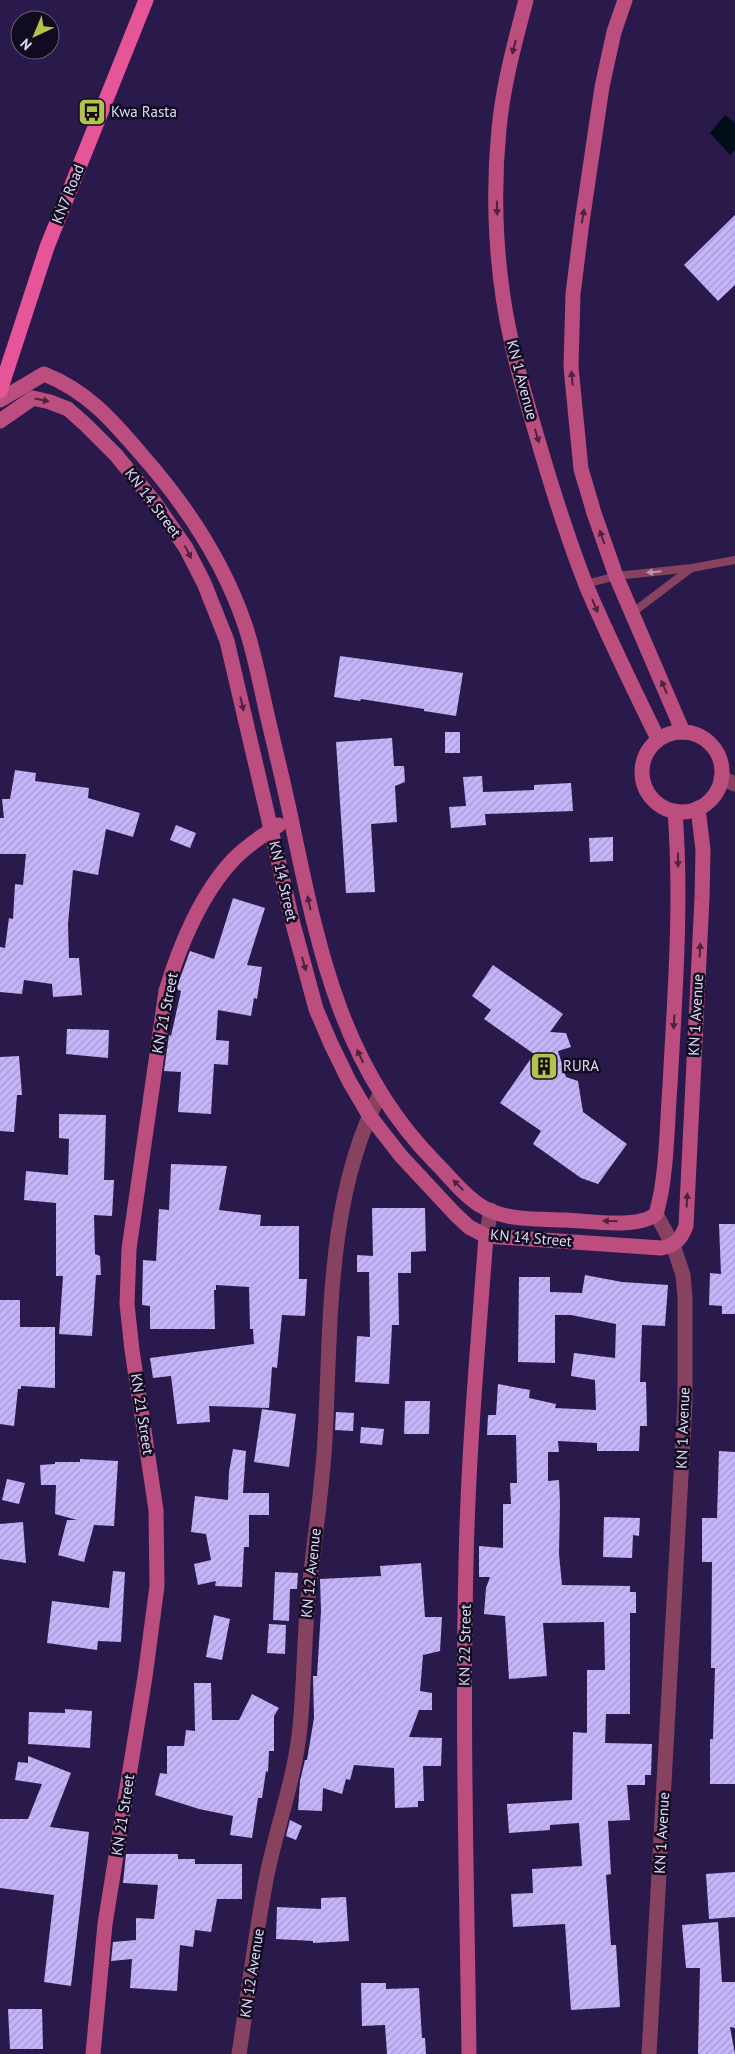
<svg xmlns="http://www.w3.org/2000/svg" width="735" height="2054" font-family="'PT Sans',sans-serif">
	<defs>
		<pattern id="building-hatch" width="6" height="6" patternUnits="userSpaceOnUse" patternTransform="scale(1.25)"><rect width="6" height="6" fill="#c5b4f9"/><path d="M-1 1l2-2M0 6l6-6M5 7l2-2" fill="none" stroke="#a497ce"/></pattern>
	</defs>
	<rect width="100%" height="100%" fill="#2a1a4b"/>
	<!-- water -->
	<path fill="#000e18" d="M725 115 735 123V150L730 155 710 133Z"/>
	<!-- building -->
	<g fill="url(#building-hatch)">
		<path d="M735 215V285L718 301 684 265Z"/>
		<path d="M340 656 463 673 456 716 424 711V709L361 699 360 701 334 697Z"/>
		<rect x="445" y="732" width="15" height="21"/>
		<path d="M392 738 394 766H404L405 782 395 786 397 822 371 824 375 892 346 893 336 742Z"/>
		<path d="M15 770 36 773 35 781 89 788 88 798 140 813 133 837 106 829 98 875 73 870 68 924 69 958H79L82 995 53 997 52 984 24 980 22 994 0 992V947L5 948 9 918 13 919 15 884 23 885 26 854H0V818H4L2 799H10Z"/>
		<path d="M482 776 483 792 534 790V785L571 783 573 811 485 814 486 825 451 828 449 807 466 806 463 777Z"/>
		<path d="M176 825 196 833 190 848 170 840Z"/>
		<path d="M613 837V861L590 862 589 838Z"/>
		<path d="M233 898 265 908 247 965 262 967 257 999 254 998 251 1016 218 1010 216 1040 229 1041 228 1065 214 1064 211 1114 178 1112 181 1072 164 1071 169 1035 171 1036 181 991 176 989 190 951 214 959Z"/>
		<path d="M493 965 563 1014 550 1032 566 1033 571 1047 558 1051 566 1077 578 1081 583 1112 627 1144 598 1184 581 1178 533 1144 541 1131 500 1103 534 1054 484 1019 491 1010 472 996Z"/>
		<path d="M67 1029 109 1030 108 1058 66 1054Z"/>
		<path d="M19 1056 22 1095H17L14 1132 0 1131V1057Z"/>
		<path d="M59 1114 106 1115 104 1180H114L112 1216 94 1215 95 1254 100 1256 101 1275H96L92 1336 59 1334 63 1276H56V1203L24 1200 26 1171 68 1175 69 1139 59 1138Z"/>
		<path d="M171 1164 227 1166 219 1210 261 1215 260 1226H299V1279H307L305 1316 282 1315 277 1368 272 1367 269 1408 209 1406 210 1422 177 1424 171 1376 153 1378 150 1358 254 1344 253 1329H250L249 1287 216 1285V1290H214L215 1329H150V1306L142 1305 143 1260 156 1261 159 1209 169 1210Z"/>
		<path d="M372 1208H425L426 1251 411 1252V1273H398L399 1325H392L389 1384 355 1382 357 1336 370 1337 369 1272H357V1255L373 1256Z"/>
		<path d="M719 1224H735V1314H722V1306L709 1305 710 1273 721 1274Z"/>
		<path d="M585 1275 622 1282 668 1285 665 1326 642 1325 640 1382H646L647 1426H640L639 1451H597V1443L558 1441 559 1452H548V1481L559 1480 560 1503 559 1554 562 1585 630 1586V1592H636V1613H630V1714H606L605 1743 652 1744 651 1775H645V1785H627L630 1820 608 1821 611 1874 606 1875 611 1945H616L620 2007 571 2010 565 1924 513 1927 511 1894 533 1893 532 1869 582 1866 579 1823 550 1825V1830L509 1833 507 1804 572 1800 573 1732 587 1733V1670H605L604 1622 543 1623 547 1676 509 1679 505 1616 484 1614 486 1588 490 1577H479V1546L503 1548V1504H511L510 1483H517L516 1435H487L488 1415H496L498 1384 530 1390 529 1398 556 1404 555 1408 596 1410 595 1380 571 1376 574 1353 615 1358 616 1324 571 1315H555V1363L518 1362 519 1277H550V1292L582 1293Z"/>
		<path d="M0 1300H20V1327H55V1388L21 1386V1389H18L14 1426 0 1424Z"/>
		<path d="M405 1401H430L429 1434H404Z"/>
		<path d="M262 1409 296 1414 289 1467 254 1462Z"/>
		<path d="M336 1412 354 1413 353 1431 335 1430Z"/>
		<path d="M361 1427 384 1429 382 1445 360 1443Z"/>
		<path d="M233 1449 246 1451 243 1493H269V1515H249V1547H244L242 1587 215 1586 216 1581 198 1585 194 1564 211 1560 206 1534 191 1532 195 1496 228 1500 229 1472Z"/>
		<path d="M719 1451 735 1452V1784H710V1739H713L715 1668H711L712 1562H702V1518H717Z"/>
		<path d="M80 1459 118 1461 114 1526 94 1525 84 1562 58 1555 67 1520H77L55 1514 56 1485H41L40 1465 55 1464V1462H80Z"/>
		<path d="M7 1479 25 1483 19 1504 2 1500Z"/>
		<path d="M604 1517 640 1518 639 1536 633 1535 632 1558 603 1557Z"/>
		<path d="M23 1522 26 1563 0 1559V1524Z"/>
		<path d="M421 1563 425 1617H442L440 1651 423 1655 420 1691 432 1693V1710H419L409 1737 442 1738 441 1766H423L424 1801H418V1807L395 1808 394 1768 354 1765 350 1780 346 1779 342 1794 323 1788 322 1811 298 1810 300 1781 305 1760H307L314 1718 313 1676H317L321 1611 320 1579 381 1576 380 1566Z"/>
		<path d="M113 1571 125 1572 121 1642 98 1641 97 1650 47 1643 52 1601 109 1608Z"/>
		<path d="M275 1572 298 1573 297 1589H290L289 1621 273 1620Z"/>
		<path d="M214 1615 230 1619 222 1660 206 1657Z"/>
		<path d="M269 1624 286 1625 285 1654 267 1653Z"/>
		<path d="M194 1683H211L212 1720H239L252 1694 279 1708 274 1716V1751H269L268 1772 266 1771 262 1798H258L252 1838 230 1835 233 1816 199 1809 155 1795 160 1773 167 1774V1746H184L186 1730 195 1731Z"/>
		<path d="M65 1709 92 1711 90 1748 28 1744 29 1712 65 1713Z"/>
		<path d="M28 1756 71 1773 50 1827 89 1832 71 1986 44 1982 54 1895 0 1888V1819H28L42 1784 15 1780 18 1762 28 1763Z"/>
		<path d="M290 1820 302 1826 296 1840 286 1836Z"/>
		<path d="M126 1854H178V1859H195V1864H242V1899H217L211 1932 195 1930 193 1947 180 1945 177 1991 130 1988 132 1959 111 1961 113 1942 136 1940V1918L154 1919 158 1885 123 1883Z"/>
		<path d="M735 1872V1917L709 1919 706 1874Z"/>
		<path d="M346 1897 349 1941 313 1943V1941L276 1939 277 1907 321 1909V1898Z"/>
		<path d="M718 1922 722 1982H735V2028L730 2027 735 2054H698L700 1968H686L682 1925Z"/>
		<path d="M361 1983H386V1989L419 1988 422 2038H425L426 2054H387L385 2025 362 2026Z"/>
		<path d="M8 2009H42L43 2049H10Z"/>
	</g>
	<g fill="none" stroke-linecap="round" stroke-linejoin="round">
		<!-- lane -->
		<g stroke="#87425f" stroke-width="8">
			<path d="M586 584 616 576 692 568 735 560"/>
			<path d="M632 613 690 569"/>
		</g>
		<!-- street -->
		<g stroke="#87425f" stroke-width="15">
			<path d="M721 778 735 784"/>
			<path d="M486 1236 491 1210"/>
			<path d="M239 2054C248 1996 255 1937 266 1880 276 1828 295 1779 300 1727 304 1688 304 1649 307 1610 312 1553 322 1496 325 1439 331 1326 326 1197 380 1094"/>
			<path d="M649 2054 685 1403V1298L683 1275 673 1245 656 1214"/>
		</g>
		<!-- secondary -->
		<g stroke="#bc4d7f" stroke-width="15">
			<path d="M526 0C515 42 503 85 499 129 492 199 496 275 512 344 518 373 527 402 535 430 550 482 566 534 586 585 608 637 633 688 658 739"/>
			<path d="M625 0 614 32 602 87 582 222 573 294 571 367 581 469 594 513 616 576 683 732"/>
			<path d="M0 400 44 374C87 391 112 420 141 454 186 505 223 560 245 625 254 652 260 682 266 710 275 749 285 788 293 828 319 952 343 1069 435 1162 450 1177 464 1196 481 1206 505 1221 539 1219 566 1220 589 1221 639 1229 656 1214 667 1179 667 1123 670 1085 675 994 682 903 675 811"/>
			<path d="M0 421 33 398 50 402 68 409 86 425 116 455 155 503 186 548 204 583 227 641 293 924 316 1009 331 1044 349 1081 369 1115 401 1156 455 1214 469 1227 486 1236 661 1248C675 1246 681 1239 686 1226L702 898 703 850 698 808"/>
			<circle cx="682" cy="772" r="40"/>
			<path d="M93 2054 105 1924 145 1677 157 1586 156 1510 132 1350 127 1304 129 1249 166 991C179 947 201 894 233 860 246 846 263 835 279 825"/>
			<path d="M469 2054C467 1891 462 1728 466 1564 468 1455 478 1345 486 1236"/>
		</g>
		<!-- primary -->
		<path stroke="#e55597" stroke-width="15" d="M0 391 47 247 146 0"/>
	</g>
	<!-- one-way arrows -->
	<defs><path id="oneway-solid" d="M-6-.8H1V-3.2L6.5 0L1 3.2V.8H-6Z" transform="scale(1.25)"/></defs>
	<g fill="#4d2241">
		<use href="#oneway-solid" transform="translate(514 47) rotate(104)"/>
		<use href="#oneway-solid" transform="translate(497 208) rotate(89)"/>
		<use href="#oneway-solid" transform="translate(583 216) rotate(-81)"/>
		<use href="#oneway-solid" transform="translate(572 378) rotate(-95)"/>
		<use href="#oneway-solid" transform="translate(42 400) rotate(12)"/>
		<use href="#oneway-solid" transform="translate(537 436) rotate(74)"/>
		<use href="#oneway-solid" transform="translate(602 537) rotate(-109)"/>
		<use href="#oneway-solid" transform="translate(188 552) rotate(62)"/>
		<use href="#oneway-solid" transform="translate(595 606) rotate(67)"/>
		<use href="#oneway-solid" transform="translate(664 687) rotate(-113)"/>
		<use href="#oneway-solid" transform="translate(242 704) rotate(77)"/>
		<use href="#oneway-solid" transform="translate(678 860) rotate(90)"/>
		<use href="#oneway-solid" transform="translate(309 903) rotate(-102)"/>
		<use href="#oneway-solid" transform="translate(700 950) rotate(-87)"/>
		<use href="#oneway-solid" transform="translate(304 964) rotate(75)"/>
		<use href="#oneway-solid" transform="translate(674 1022) rotate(94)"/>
		<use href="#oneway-solid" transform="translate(360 1056) rotate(-115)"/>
		<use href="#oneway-solid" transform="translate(458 1185) rotate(-135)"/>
		<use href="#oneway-solid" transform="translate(687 1200) rotate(-87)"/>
		<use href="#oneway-solid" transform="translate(610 1221) rotate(-178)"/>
	</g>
	<use fill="#b896b4" href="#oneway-solid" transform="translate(654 572) rotate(174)"/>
	<!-- icons -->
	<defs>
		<g id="bus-square" transform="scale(1.4375)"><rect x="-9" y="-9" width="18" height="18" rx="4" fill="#b5c24a" stroke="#110b20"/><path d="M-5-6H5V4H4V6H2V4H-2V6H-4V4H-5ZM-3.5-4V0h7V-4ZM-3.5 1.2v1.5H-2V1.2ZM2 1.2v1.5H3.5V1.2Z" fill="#111"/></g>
		<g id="building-square" transform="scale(1.4375)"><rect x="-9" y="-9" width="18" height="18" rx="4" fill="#b5c24a" stroke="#110b20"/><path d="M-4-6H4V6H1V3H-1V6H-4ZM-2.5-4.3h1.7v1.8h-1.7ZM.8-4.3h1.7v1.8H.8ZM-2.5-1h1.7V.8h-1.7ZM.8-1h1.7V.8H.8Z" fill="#111"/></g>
	</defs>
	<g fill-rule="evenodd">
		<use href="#bus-square" x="92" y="112"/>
		<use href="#building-square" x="544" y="1066"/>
	</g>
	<g text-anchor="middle" stroke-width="5" stroke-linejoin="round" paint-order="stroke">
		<!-- poi labels -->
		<g font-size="15" fill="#e0daf9" stroke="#110b20" text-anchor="start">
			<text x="111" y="117">Kwa Rasta</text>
			<text x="563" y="1071">RURA</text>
		</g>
		<!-- street labels -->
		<g font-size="15" fill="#e0daf9" stroke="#110b20">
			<text transform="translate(68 194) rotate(-68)" y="5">KN7 Road</text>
			<text transform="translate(522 380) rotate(75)" y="5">KN 1 Avenue</text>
			<text transform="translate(153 503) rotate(53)" y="5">KN 14 Street</text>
			<text transform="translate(283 881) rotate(77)" y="5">KN 14 Street</text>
			<text transform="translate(165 1013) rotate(-79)" y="5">KN 21 Street</text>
			<text transform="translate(696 1015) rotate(-87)" y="5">KN 1 Avenue</text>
			<text transform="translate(531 1238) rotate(5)" y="5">KN 14 Street</text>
			<text transform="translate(142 1414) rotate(81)" y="5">KN 21 Street</text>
			<text transform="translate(683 1428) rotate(-88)" y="5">KN 1 Avenue</text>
			<text transform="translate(311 1573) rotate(-84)" y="5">KN 12 Avenue</text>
			<text transform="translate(465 1645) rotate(-89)" y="5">KN 22 Street</text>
			<text transform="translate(123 1815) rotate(-81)" y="5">KN 21 Street</text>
			<text transform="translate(662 1833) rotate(-87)" y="5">KN 1 Avenue</text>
			<text transform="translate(252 1973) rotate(-81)" y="5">KN 12 Avenue</text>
		</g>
	</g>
	<!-- north arrow -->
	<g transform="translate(35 35) rotate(224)"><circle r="24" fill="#110b20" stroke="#645e77"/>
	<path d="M0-4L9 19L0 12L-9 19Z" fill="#b5c24a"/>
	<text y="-8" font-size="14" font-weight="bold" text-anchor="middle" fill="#e0daf9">N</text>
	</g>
</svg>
